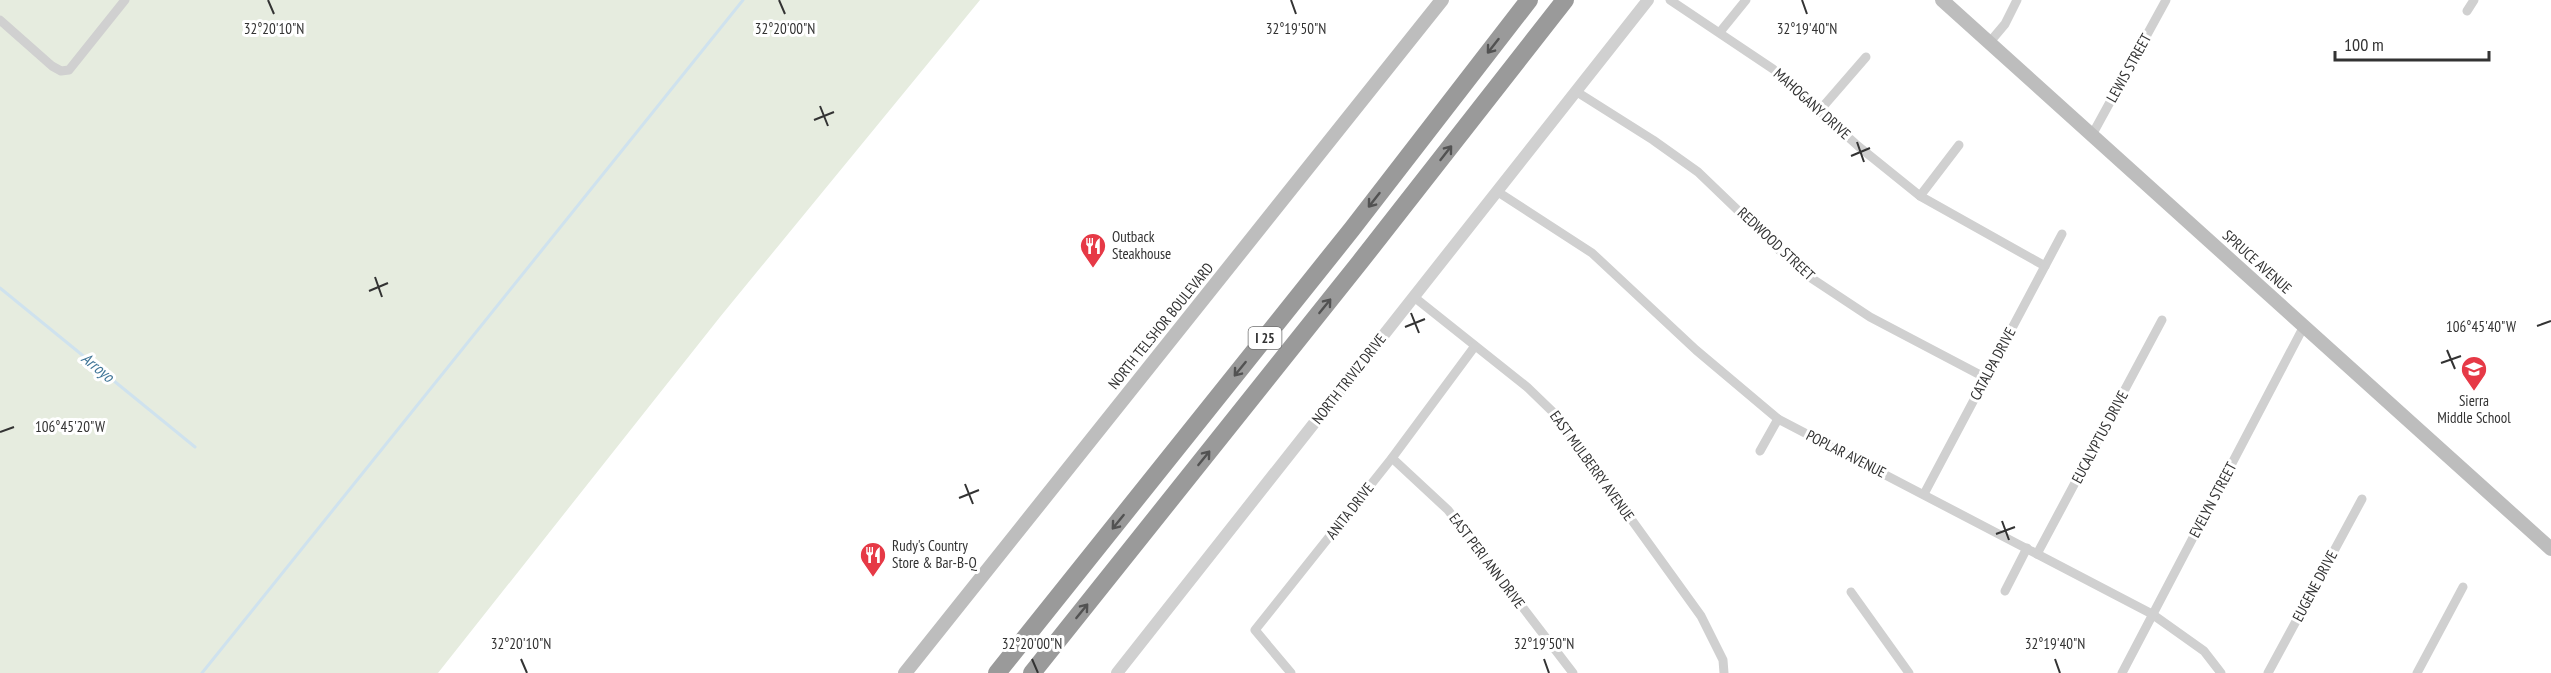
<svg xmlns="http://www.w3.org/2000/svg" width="2551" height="673" font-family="'PT Sans Narrow',sans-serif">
	<rect width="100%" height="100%" fill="#fff"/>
	<!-- green -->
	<path fill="#e6ecdf" d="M0 0H980L720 317 438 673H0Z"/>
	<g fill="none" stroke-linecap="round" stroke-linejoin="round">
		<!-- stream -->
		<g stroke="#cfe2ee" stroke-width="3">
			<path d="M0 288 195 447"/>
			<path d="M202 673 743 0"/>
		</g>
		<!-- minor -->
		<g stroke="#d0d0d0" stroke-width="9">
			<path d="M1670 0 1773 69 1858 146 1920 196 2045 266"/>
			<path d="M2467 11 2474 0"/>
			<path d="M0 20 52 66 61 71 69 70 125 0"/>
			<path d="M1720 32 1746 0"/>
			<path d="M1989 43 2005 24 2017 0"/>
			<path d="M1577 92 1653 140 1698 172 1802 272 1870 317 1986 378"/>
			<path d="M1820 110 1866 57"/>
			<path d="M2092 135 2166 0"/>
			<path d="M1498 192 1592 253 1696 350 1778 419 2152 614 2204 651 2221 673"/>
			<path d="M1920 196 1959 145"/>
			<path d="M1414 297 1527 387 1556 415 1701 616 1723 660 1724 673"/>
			<path d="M1760 451 1778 419"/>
			<path d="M1392 458 1448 510 1573 673"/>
			<path d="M1924 494 2062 234"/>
			<path d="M2037 554 2162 320"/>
			<path d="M2005 591 2027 548"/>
			<path d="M1851 592 1909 673"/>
			<path d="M1291 673 1255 630 1392 458 1475 346"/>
			<path d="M2122 673 2304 326"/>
			<path d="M2268 673 2362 499"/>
			<path d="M2417 673 2463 587"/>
		</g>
		<!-- tertiary -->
		<path stroke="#d0d0d0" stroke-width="12" d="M1117 673 1648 0"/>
		<!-- secondary -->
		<g stroke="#bdbdbd" stroke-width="14">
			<path d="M1942 0 2551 549"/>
			<path d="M905 673 1442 0"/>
		</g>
		<!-- motorway -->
		<g stroke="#9a9a9a" stroke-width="18">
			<path d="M997 673 1352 229 1529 0"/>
			<path d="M1032 673 1360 262 1565 0"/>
		</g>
	</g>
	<!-- one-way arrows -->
	<defs><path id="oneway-shaft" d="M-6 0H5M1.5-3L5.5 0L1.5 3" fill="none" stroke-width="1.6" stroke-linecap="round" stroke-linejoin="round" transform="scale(1.5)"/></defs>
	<g stroke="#525252">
		<use href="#oneway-shaft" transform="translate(1493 46) rotate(128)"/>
		<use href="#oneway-shaft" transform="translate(1446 153) rotate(-52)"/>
		<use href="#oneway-shaft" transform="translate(1374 200) rotate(128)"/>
		<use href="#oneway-shaft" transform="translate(1325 306) rotate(-51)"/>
		<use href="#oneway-shaft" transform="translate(1240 369) rotate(129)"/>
		<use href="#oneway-shaft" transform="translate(1204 458) rotate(-51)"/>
		<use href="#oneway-shaft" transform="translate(1118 522) rotate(129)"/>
		<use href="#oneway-shaft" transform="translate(1082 611) rotate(-51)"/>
	</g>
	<!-- ticks -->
	<path fill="none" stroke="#333" stroke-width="2" d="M268 0 274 14M779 0 785 14M1291 0 1296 14M1802 0 1807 14M820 106 828 126M814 120 834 112M1857 142 1864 162M1851 156 1870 148M375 277 382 297M369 291 388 283M1411 313 1419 333M2537 326 2551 321M1405 327 1425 319M2447 350 2455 369M2441 363 2461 356M0 432 14 427M965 484 973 504M959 498 979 490M2002 521 2009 540M1996 534 2015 527M521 659 527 673M1032 659 1038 673M1544 659 1549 673M2055 659 2060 673"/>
	<!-- icons -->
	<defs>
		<g id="restaurant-pin" transform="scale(1.35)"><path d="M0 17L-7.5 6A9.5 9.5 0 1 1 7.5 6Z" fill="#e63946" stroke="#fff"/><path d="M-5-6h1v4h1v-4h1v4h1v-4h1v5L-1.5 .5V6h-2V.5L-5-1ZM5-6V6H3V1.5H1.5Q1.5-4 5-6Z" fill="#fff"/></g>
		<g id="school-pin" transform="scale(1.35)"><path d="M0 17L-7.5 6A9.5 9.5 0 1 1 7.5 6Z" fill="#e63946" stroke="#fff"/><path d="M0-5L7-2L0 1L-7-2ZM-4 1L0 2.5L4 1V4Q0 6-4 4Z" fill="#fff"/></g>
	</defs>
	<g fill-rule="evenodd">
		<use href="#restaurant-pin" x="1093" y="246"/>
		<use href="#school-pin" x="2474" y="369"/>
		<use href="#restaurant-pin" x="873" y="555"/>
	</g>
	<g text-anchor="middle" stroke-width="6" stroke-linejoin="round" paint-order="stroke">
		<!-- shield labels -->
		<rect fill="#fff" stroke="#707070" stroke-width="1.5" x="1248.5" y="327" width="33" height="22" rx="4.5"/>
		<g font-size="14" font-weight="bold" fill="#333">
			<text x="1265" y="343">I 25</text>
		</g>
		<!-- street labels -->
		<g font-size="15" fill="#333" stroke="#fff">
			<text transform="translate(2129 68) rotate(-61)" y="5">LEWIS STREET</text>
			<text transform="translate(1812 104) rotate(42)" y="5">MAHOGANY DRIVE</text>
			<text transform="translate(1776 244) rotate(43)" y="5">REDWOOD STREET</text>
			<text transform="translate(2257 262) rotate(42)" y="5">SPRUCE AVENUE</text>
			<text transform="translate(1161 326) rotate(-51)" y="5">NORTH TELSHOR BOULEVARD</text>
			<text transform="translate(1993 364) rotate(-62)" y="5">CATALPA DRIVE</text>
			<text transform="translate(1349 379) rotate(-52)" y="5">NORTH TRIVIZ DRIVE</text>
			<text transform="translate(2100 437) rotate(-62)" y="5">EUCALYPTUS DRIVE</text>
			<text transform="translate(1846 454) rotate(27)" y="5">POPLAR AVENUE</text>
			<text transform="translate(1592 466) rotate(54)" y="5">EAST MULBERRY AVENUE</text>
			<text transform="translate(2213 500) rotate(-62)" y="5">EVELYN STREET</text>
			<text transform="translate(1350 511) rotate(-52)" y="5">ANITA DRIVE</text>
			<text transform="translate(1487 561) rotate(53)" y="5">EAST PERI ANN DRIVE</text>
			<text transform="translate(2315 586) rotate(-62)" y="5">EUGENE DRIVE</text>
		</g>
		<!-- poi labels -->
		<g font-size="15" fill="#333" stroke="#fff" text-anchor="start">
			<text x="1112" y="242">Outback<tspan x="1112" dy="17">Steakhouse</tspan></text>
			<text x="2474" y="406" text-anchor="middle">Sierra<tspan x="2474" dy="17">Middle School</tspan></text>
			<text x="892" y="551">Rudy's Country<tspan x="892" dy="17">Store &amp; Bar-B-Q</tspan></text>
		</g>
		<!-- water labels -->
		<g font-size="16" font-style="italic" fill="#3f7597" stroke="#fff">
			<text transform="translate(98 367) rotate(39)" y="6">Arroyo</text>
		</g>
	</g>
	<g font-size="15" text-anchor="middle" fill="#333" stroke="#fff" stroke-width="6" stroke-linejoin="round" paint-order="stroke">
		<text x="274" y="34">32°20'10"N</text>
		<text x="785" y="34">32°20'00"N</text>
		<text x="1296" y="34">32°19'50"N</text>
		<text x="1807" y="34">32°19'40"N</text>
		<text x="2481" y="332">106°45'40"W</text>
		<text x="70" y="432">106°45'20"W</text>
		<text x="521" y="649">32°20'10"N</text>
		<text x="1032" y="649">32°20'00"N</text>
		<text x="1544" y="649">32°19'50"N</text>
		<text x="2055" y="649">32°19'40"N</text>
	</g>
	<!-- scale -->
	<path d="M2335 51v9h154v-9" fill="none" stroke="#333333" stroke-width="3"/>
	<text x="2344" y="51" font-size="18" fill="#333333" stroke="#ffffff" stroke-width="4.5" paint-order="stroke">100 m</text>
</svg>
